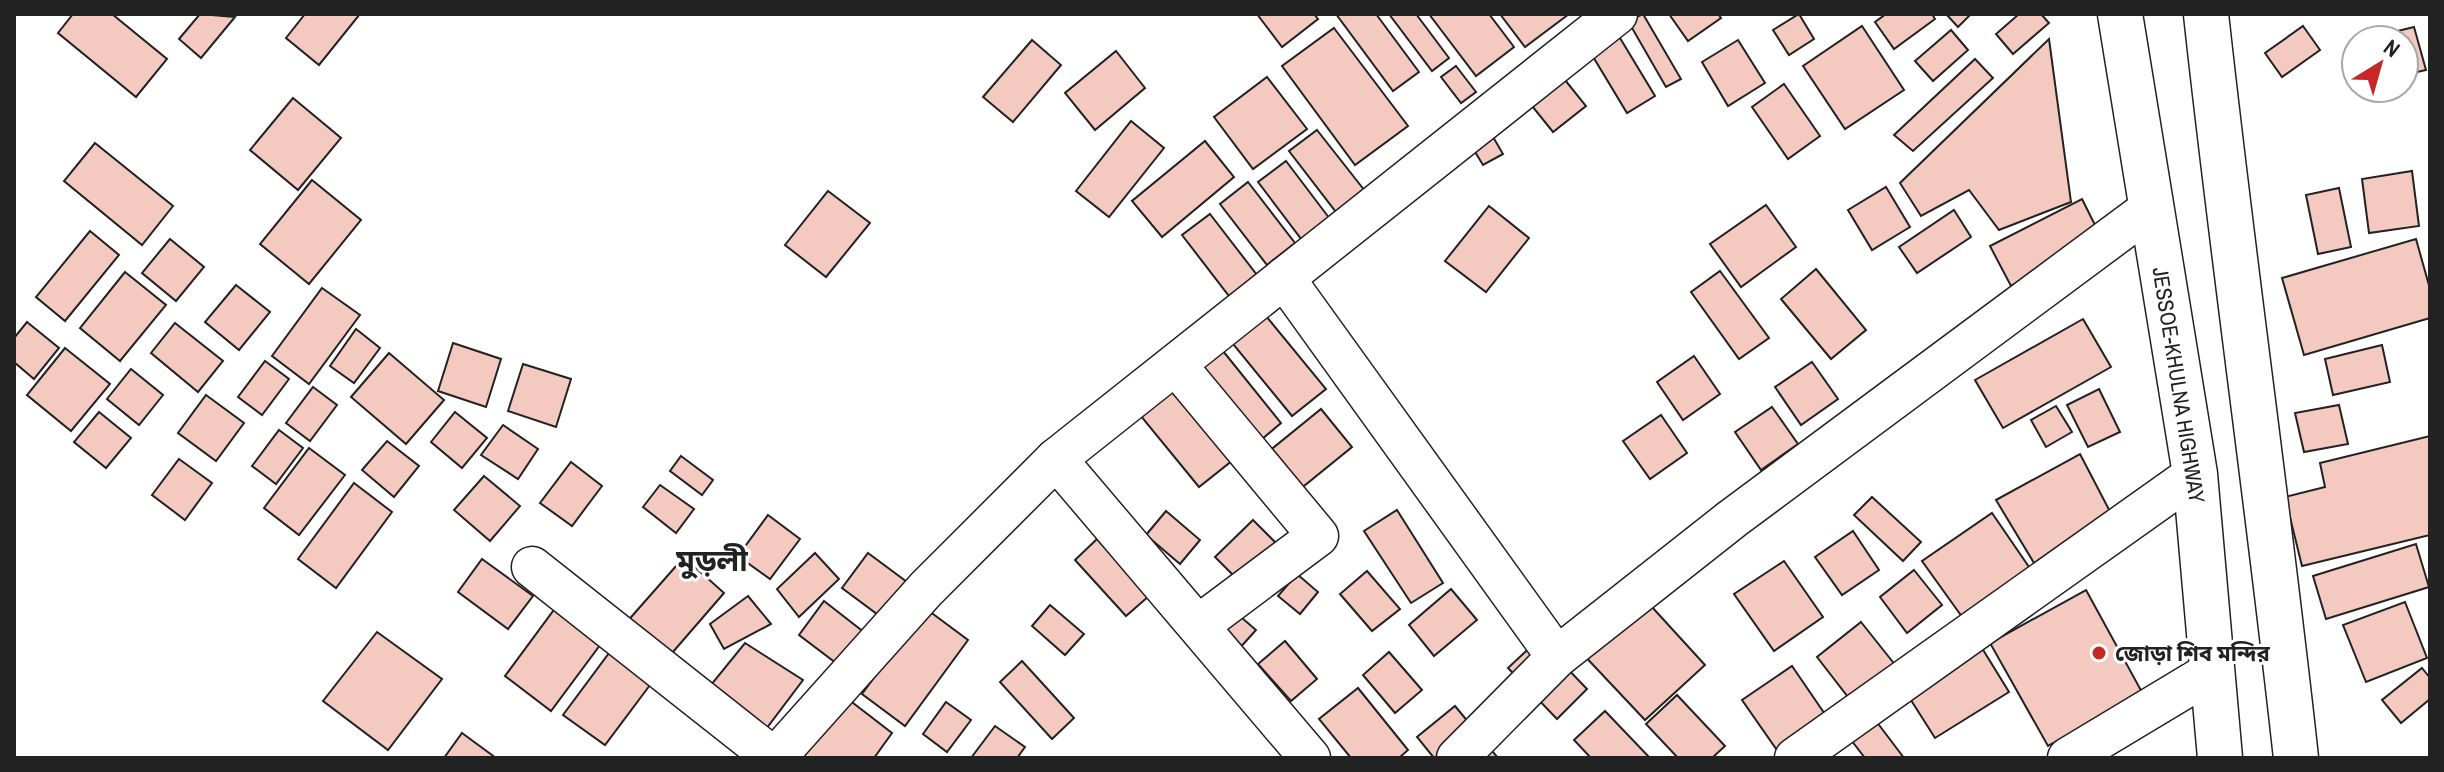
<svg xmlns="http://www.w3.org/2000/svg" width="2444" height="772" font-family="'Archivo Narrow','Noto Sans Bengali',sans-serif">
	<rect width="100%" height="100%" fill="#fff"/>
	<!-- building -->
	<g fill="#f3c9c0" stroke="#222" stroke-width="2">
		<path d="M73 14H112L167 59 136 97 58 33Z"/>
		<path d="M200 14 235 17 201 58 179 39Z"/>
		<path d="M305 14H360L319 65 286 38Z"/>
		<path d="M1257 14H1314L1318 19 1282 47Z"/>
		<path d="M1336 14H1376L1419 72 1393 91Z"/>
		<path d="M1389 14H1416L1449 58 1432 71Z"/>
		<path d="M1429 14H1489L1514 47 1476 76Z"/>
		<path d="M1500 14H1569L1525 47Z"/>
		<path d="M1643 14 1681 79 1666 87 1628 21Z"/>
		<path d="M1669 14H1718L1721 18 1688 41Z"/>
		<path d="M1799 14 1814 39 1789 55 1773 30Z"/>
		<path d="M1886 14H1932L1935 19 1894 49 1875 22Z"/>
		<path d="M1946 14H1971L1958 27Z"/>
		<path d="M2019 14H2041L2049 23 2013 54 1996 34Z"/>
		<path d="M1862 26 1904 90 1845 129 1803 66Z"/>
		<path d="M2303 26 2320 50 2282 77 2265 53Z"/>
		<path d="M2414 27 2426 70 2404 75V40H2361Z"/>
		<path d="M1334 28 1408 126 1355 165 1282 66Z"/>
		<path d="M1951 30 1968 50 1933 81 1915 61Z"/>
		<path d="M1620 38 1655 96 1627 113 1592 55Z"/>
		<path d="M2049 39 2071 202 1999 230 1969 190 1921 216 1900 183Z"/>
		<path d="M1032 40 1061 65 1013 122 983 97Z"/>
		<path d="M1738 40 1765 83 1728 106 1702 62Z"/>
		<path d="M1116 51 1145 88 1095 130 1065 93Z"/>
		<path d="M1975 59 1993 78 1913 151 1894 135Z"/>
		<path d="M1456 66 1476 92 1461 103 1441 77Z"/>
		<path d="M1561 75 1586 106 1553 132 1528 101Z"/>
		<path d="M1267 77 1307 129 1253 169 1214 117Z"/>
		<path d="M1784 84 1820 136 1788 159 1752 107Z"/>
		<path d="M293 98 341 138 298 190 250 150Z"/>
		<path d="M1131 121 1164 148 1109 217 1076 191Z"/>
		<path d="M1317 130 1365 191 1336 212 1289 151Z"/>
		<path d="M1489 130 1503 154 1483 165 1469 142Z"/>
		<path d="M1205 141 1234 177 1162 237 1132 201Z"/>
		<path d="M95 143 173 206 142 245 64 181Z"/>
		<path d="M1286 161 1333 223 1305 244 1258 182Z"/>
		<path d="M2412 171 2419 226 2369 233 2362 179Z"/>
		<path d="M312 180 361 220 309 284 260 244Z"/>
		<path d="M1248 182 1295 243 1267 265 1220 204Z"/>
		<path d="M1886 187 1910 227 1872 250 1848 210Z"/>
		<path d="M2339 188 2351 247 2318 254 2306 195Z"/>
		<path d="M828 191 870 223 826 277 785 245Z"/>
		<path d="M2082 199 2102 239 2011 286 1990 246Z"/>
		<path d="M1766 205 1796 247 1741 287 1710 244Z"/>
		<path d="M1489 206 1529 238 1486 292 1445 261Z"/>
		<path d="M1954 210 1971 237 1917 273 1899 247Z"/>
		<path d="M1210 214 1257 275 1229 296 1182 235Z"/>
		<path d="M90 231 119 255 65 321 36 297Z"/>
		<path d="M170 239 204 267 176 301 142 273Z"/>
		<path d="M2416 239 2430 289V318L2304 355 2282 278Z"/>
		<path d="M1816 269 1866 330 1831 359 1781 299Z"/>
		<path d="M1720 271 1769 338 1739 359 1691 292Z"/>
		<path d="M125 272 166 305 120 361 80 328Z"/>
		<path d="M236 285 270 312 239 350 205 322Z"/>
		<path d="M322 288 360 315 309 384 272 356Z"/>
		<path d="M1266 316 1326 389 1292 416 1233 344Z"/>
		<path d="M2083 319 2111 367 2003 428 1975 380Z"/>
		<path d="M27 322 59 348 34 379 14 362V338Z"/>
		<path d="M175 323 223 361 198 392 151 353Z"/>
		<path d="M356 329 380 348 354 383 330 366Z"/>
		<path d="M453 343 501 359 486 407 438 391Z"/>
		<path d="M2382 345 2390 382 2333 395 2325 359Z"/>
		<path d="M65 348 110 384 71 431 27 395Z"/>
		<path d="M1223 351 1281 423 1248 451 1189 378Z"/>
		<path d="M389 353 444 400 406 444 351 397Z"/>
		<path d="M1694 356 1720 394 1683 420 1657 382Z"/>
		<path d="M265 361 289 379 262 415 238 397Z"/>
		<path d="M1812 362 1838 399 1801 425 1775 387Z"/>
		<path d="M523 364 571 379 556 427 508 411Z"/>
		<path d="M131 369 163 395 139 425 107 399Z"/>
		<path d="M313 387 337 405 310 441 286 423Z"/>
		<path d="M1173 388 1233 460 1199 487 1140 415Z"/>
		<path d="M2099 389 2120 432 2088 447 2067 405Z"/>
		<path d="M206 395 244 423 216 461 178 433Z"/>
		<path d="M2339 405 2348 444 2304 452 2295 413Z"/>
		<path d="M2056 406 2072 432 2046 447 2031 420Z"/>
		<path d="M1772 407 1798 444 1761 470 1735 432Z"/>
		<path d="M1321 409 1352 447 1299 490 1268 452Z"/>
		<path d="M99 412 131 438 106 468 74 442Z"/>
		<path d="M455 412 487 438 462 468 431 442Z"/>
		<path d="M1661 415 1687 453 1650 479 1623 441Z"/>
		<path d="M503 425 538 449 518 479 481 455Z"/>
		<path d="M279 430 303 448 276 484 252 466Z"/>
		<path d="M2430 436V535L2302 566 2285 497 2325 487 2320 463Z"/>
		<path d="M387 441 419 466 394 497 362 470Z"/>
		<path d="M309 448 345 475 299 535 264 508Z"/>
		<path d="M2080 454 2116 523 2037 568 1996 500Z"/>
		<path d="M681 456 713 480 702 495 670 471Z"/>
		<path d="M179 459 212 483 185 520 152 495Z"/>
		<path d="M571 462 602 486 572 526 540 503Z"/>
		<path d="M484 476 520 506 490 541 454 510Z"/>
		<path d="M354 483 392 512 336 588 298 559Z"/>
		<path d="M660 485 694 509 676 533 643 507Z"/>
		<path d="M1872 497 1921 542 1903 561 1854 515Z"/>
		<path d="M1397 510 1443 583 1411 603 1364 531Z"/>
		<path d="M1166 511 1200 540 1180 564 1146 535Z"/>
		<path d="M1992 513 2038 580 1965 621 1922 561Z"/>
		<path d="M768 515 800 539 770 579 738 556Z"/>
		<path d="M1253 520 1276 543 1239 581 1215 557Z"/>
		<path d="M1853 531 1879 570 1842 595 1815 557Z"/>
		<path d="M1097 539 1149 596 1126 616 1075 560Z"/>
		<path d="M2416 544 2429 587 2326 619 2313 576Z"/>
		<path d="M815 553 839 579 799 617 777 589Z"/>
		<path d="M868 553 907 582 881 617 842 588Z"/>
		<path d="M684 557 724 593 666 660 625 624Z"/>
		<path d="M482 559 533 596 508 629 458 592Z"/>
		<path d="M1784 561 1823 617 1774 651 1734 594Z"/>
		<path d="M1914 570 1942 605 1907 633 1880 597Z"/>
		<path d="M1367 571 1400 609 1372 631 1340 594Z"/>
		<path d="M1297 574 1318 592 1300 614 1278 596Z"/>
		<path d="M1451 589 1477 620 1434 656 1409 625Z"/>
		<path d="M2086 590 2143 694 2048 746 1990 643Z"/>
		<path d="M1641 595 1705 665 1645 720 1580 651Z"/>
		<path d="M748 596 771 624 724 649 710 624Z"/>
		<path d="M824 601 865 633 840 666 799 635Z"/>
		<path d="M2405 602 2427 658 2366 682 2343 625Z"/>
		<path d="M559 603 606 637 551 711 505 676Z"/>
		<path d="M1050 605 1084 634 1065 655 1032 626Z"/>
		<path d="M925 608 968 640 905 726 862 694Z"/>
		<path d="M1234 611 1256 630 1237 651 1215 633Z"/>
		<path d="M1861 622 1900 671 1855 706 1817 657Z"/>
		<path d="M377 632 442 679 388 750 323 701Z"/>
		<path d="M1539 639 1587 689 1557 719 1508 668Z"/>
		<path d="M1977 640 2009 692 1935 738 1902 686Z"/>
		<path d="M618 641 659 673 605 745 563 715Z"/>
		<path d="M1285 641 1317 679 1291 701 1258 664Z"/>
		<path d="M745 643 803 680 763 733 706 691Z"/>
		<path d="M1389 652 1422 690 1395 713 1363 675Z"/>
		<path d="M1022 661 1074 718 1052 739 1000 682Z"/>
		<path d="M1792 666 1831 723 1781 756 1742 700Z"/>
		<path d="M2422 668 2430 678V699L2401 723 2382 700Z"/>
		<path d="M1358 688 1408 750 1399 758H1351L1319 719Z"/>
		<path d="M1677 695 1725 746 1712 758H1678L1646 724Z"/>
		<path d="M844 696 892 733 874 758H799Z"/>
		<path d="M946 702 971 720 947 752 923 734Z"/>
		<path d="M1455 706 1498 758H1434L1417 737Z"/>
		<path d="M1605 711 1650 758H1591L1574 740Z"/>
		<path d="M1873 717 1904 758H1865L1848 736Z"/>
		<path d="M995 726 1025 747 1017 758H971Z"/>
		<path d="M462 733 496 758H444Z"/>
	</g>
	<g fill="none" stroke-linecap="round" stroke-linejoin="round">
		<!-- street casing -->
		<g stroke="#222" stroke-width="43">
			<g id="street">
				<path d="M1284 278 1557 657"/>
				<path d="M1176 365 1318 536 1199 625"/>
				<path d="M1056 459 1310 758"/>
				<path d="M532 567 774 758"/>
				<path d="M775 758 926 589 1056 459 1617 14"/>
				<path d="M1457 758 1557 657 1732 519 2151 208"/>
				<path d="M1795 758 2195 474"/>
				<path d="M2068 758 2211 672"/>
			</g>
		</g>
		<!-- highway casing -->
		<g stroke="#222" stroke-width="47">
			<g id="highway">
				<path d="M2120 14 2195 474 2220 758"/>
				<path d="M2206 14C2233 262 2269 510 2296 758"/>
			</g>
		</g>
		<!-- street -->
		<use href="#street" stroke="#fff" stroke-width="40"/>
		<!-- highway -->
		<use href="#highway" stroke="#fff" stroke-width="44"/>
	</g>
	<!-- markers -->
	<circle fill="#c62828" stroke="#fff" stroke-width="3" cx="2099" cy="653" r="8"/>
	<g text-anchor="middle" stroke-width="6" stroke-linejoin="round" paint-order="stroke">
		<!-- street labels -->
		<g font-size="22" fill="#222" stroke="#fff">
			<text transform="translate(2179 385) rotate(81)" y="8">JESSOE-KHULNA HIGHWAY</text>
		</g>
		<!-- poi labels -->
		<g font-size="22" font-weight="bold" fill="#222" stroke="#fff" text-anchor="start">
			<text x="2115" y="661">জোড়া শিব মন্দির</text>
		</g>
		<!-- district labels -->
		<g font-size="30" font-weight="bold" fill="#222" stroke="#fff">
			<text x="712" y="571">মুড়লী</text>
		</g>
	</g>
	<!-- border -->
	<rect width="2444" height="772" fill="none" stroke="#222222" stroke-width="32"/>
	<!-- north arrow -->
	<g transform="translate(2380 64) rotate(37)"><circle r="38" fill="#ffffff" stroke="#a7a7a7" stroke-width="2"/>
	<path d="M0-6L14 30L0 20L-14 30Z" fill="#c62828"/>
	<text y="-12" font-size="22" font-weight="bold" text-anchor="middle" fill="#222222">N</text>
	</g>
</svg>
